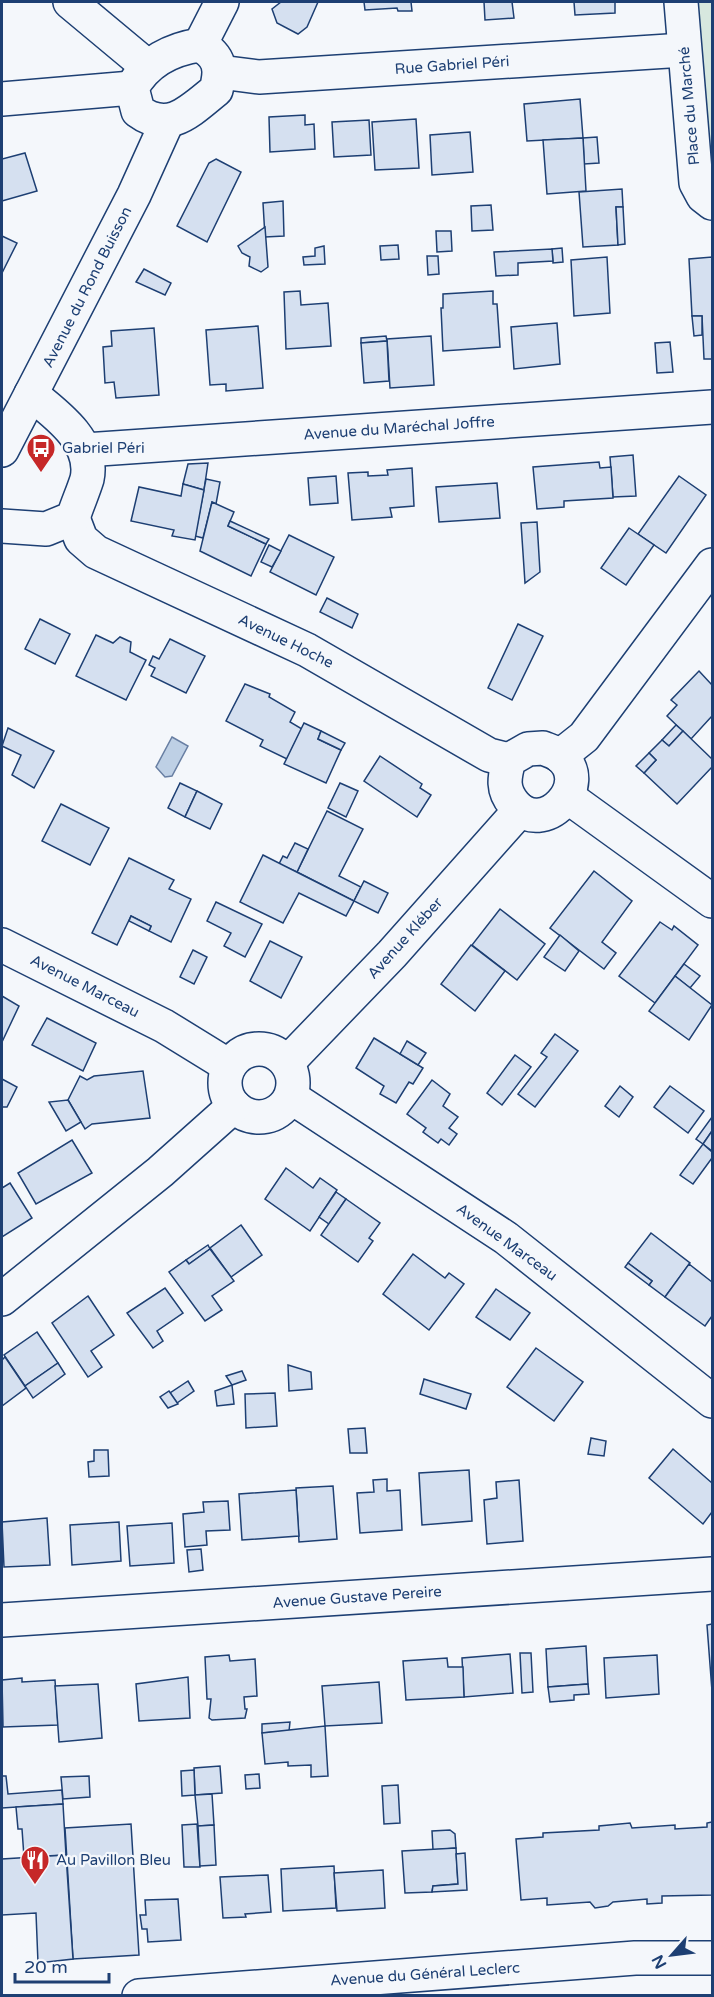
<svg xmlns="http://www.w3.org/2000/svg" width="714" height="1997" font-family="'Varela Round',sans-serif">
	<rect width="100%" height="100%" fill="#f4f7fb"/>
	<!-- green -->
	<path fill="#d7e8df" stroke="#687fa3" stroke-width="1.5" d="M681 2H712V203Z"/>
	<!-- water -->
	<path fill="#bed0e5" stroke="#687fa3" stroke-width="1.5" d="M172 737 188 746 172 776 165 777 156 767Z"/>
	<!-- building -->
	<g fill="#d5e0f0" stroke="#1d3f73" stroke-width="1.5">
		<path d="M281 2H318L307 27 298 34 277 23 272 9Z"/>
		<path d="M364 2H411L412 11H398L397 8 365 10Z"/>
		<path d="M484 2H512L514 18 485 20Z"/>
		<path d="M574 2H615V13L575 15Z"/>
		<path d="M580 99 583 138 527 141 524 104Z"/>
		<path d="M305 115V125L314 124 315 149 270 152 269 117Z"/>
		<path d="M416 119 419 168 375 170 372 122Z"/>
		<path d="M369 120 371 155 334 157 332 122Z"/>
		<path d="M470 132 473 172 432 175 430 135Z"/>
		<path d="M597 137 599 163 584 164 583 138Z"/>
		<path d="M583 138 586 191 547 194 543 140Z"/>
		<path d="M25 153 37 191 2 201V159Z"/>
		<path d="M216 159 241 172 207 242 177 226 209 163Z"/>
		<path d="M622 189 623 207H616L618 245 583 247 579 192Z"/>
		<path d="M283 201 284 236 265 237 263 203Z"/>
		<path d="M491 205 493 230 472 231 471 206Z"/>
		<path d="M616 207H623L625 244 618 245Z"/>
		<path d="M265 227 268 267 261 272 249 266 250 257 242 253 238 246Z"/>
		<path d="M436 231H451L452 251 437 252Z"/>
		<path d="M2 236 17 243 2 273Z"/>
		<path d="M398 245 399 259 381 260 380 246Z"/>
		<path d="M324 246 325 264 304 265 303 257 315 256V248Z"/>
		<path d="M562 248 563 262 553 263 552 249Z"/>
		<path d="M552 249 553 261 518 263V275L496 276 494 252Z"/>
		<path d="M427 256H438L439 274 428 275Z"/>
		<path d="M607 257 610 313 574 316 571 260Z"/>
		<path d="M712 257V359H704L702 316H692L689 259Z"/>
		<path d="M144 269 171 283 165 295 136 282Z"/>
		<path d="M300 291 301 305 328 303 331 346 286 349 284 292Z"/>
		<path d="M493 291V304H497L500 347 443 351 441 308H443V294Z"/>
		<path d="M692 316H702V335L694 336Z"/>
		<path d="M557 323 560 364 514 369 511 327Z"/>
		<path d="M258 326 263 388 226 391V384L210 385 206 330Z"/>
		<path d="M154 328 159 395 116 398 114 382 105 383 103 347 112 346 111 331Z"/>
		<path d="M386 336 387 341 361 343V338Z"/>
		<path d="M431 336 434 385 390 388 387 339Z"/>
		<path d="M387 341 389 381 364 383 361 343Z"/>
		<path d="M670 342 673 372 657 373 655 343Z"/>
		<path d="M633 455 636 496 613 497 610 457Z"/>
		<path d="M599 462 600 468 611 467 613 498 564 501V507L537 509 533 467Z"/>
		<path d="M208 463 204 490 183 484 188 464Z"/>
		<path d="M412 468 414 506 390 508 392 517 352 520 348 473 368 472V476L388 475 387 470Z"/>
		<path d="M336 476 338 503 310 505 308 478Z"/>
		<path d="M679 476 706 495 666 553 638 534Z"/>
		<path d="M206 479 220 482 216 504 212 502 203 538 195 536Z"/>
		<path d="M497 483 500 518 439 522 436 487Z"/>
		<path d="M183 484 204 490 195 540 172 536 174 530 131 521 139 487 181 496Z"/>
		<path d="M212 502 234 512 228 526 266 544 251 576 200 551Z"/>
		<path d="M230 521 269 539 266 544 228 526Z"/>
		<path d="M537 522 540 572 525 583 521 523Z"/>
		<path d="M629 528 654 545 626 585 601 568Z"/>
		<path d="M289 535 334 557 316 595 270 572Z"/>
		<path d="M269 545 281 551 272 567 261 562Z"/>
		<path d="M327 598 358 614 352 628 320 612Z"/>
		<path d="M40 619 70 634 55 664 25 649Z"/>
		<path d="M518 624 543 636 512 700 488 688Z"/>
		<path d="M96 635 113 643 120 637 131 642 130 652 146 660 126 700 76 676Z"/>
		<path d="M170 639 205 656 186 693 151 676 155 668 149 665 153 656 159 659Z"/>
		<path d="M699 671 712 685V716L691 739 667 716 677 705 671 700Z"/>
		<path d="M245 684 270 694 269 697 295 712 290 722 302 729 287 759 260 746 263 740 226 721Z"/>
		<path d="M304 723 321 731 318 739 341 750 326 783 284 764Z"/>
		<path d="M676 725 683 731 669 746 662 740Z"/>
		<path d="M8 728 54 751 34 788 12 775 21 755 2 746Z"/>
		<path d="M321 731 345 743 341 750 318 739Z"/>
		<path d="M683 731 712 759V767L677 804 644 773 656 760 649 753 662 740 669 746Z"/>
		<path d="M649 753 656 760 644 773 636 766Z"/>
		<path d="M380 756 422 784 420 788 431 795 417 817 364 781Z"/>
		<path d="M180 783 197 791 185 817 168 808Z"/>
		<path d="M340 783 358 791 346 817 328 808Z"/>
		<path d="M197 791 222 804 210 829 185 817Z"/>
		<path d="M61 804 109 828 90 865 42 841Z"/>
		<path d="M327 811 363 829 339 876 361 887 354 901 297 872Z"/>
		<path d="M295 843 308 849 297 872 279 864 283 856 287 858Z"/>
		<path d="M263 855 354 901 346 916 299 893 283 923 240 902Z"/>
		<path d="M129 858 174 880 169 889 191 899 171 942 149 931 151 926 131 916 117 945 92 933Z"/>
		<path d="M594 871 632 901 602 942 616 953 604 969 550 928Z"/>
		<path d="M364 881 388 893 378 913 354 901Z"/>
		<path d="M216 902 262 924 245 957 224 946 231 933 207 921Z"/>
		<path d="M500 909 545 944 517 980 472 945Z"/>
		<path d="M131 916 151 926 149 931 129 921Z"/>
		<path d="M660 922 672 930 674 926 698 945 655 1003 619 976Z"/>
		<path d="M560 935 579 951 565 971 544 957Z"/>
		<path d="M270 941 302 957 281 998 250 981Z"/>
		<path d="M471 945 505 971 475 1011 441 984Z"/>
		<path d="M193 950 207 957 194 984 180 977Z"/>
		<path d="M684 964 700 976 690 988 675 976Z"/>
		<path d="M675 976 712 1005 689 1040 649 1011Z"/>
		<path d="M2 996 19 1006 2 1042Z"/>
		<path d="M47 1018 96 1043 83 1071 32 1045Z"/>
		<path d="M555 1034 578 1051 535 1107 518 1094 547 1057 541 1053Z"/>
		<path d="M374 1038 423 1068 413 1084 409 1082 396 1103 380 1094 384 1086 356 1068Z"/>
		<path d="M407 1041 426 1053 418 1065 400 1054Z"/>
		<path d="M515 1055 531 1067 502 1105 487 1093Z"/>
		<path d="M143 1071 150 1118 92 1124 85 1129 68 1100 80 1076 87 1080 94 1076Z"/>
		<path d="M2 1079 17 1087 7 1107H2Z"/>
		<path d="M432 1080 450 1094 443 1106 458 1117 449 1128 457 1134 449 1145 441 1139 438 1143 423 1132 426 1128 407 1114Z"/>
		<path d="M620 1086 633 1097 619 1117 605 1106Z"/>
		<path d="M670 1086 704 1111 688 1133 654 1107Z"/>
		<path d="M68 1100 81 1122 66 1131 49 1102Z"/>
		<path d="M712 1117V1131L703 1144 696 1139Z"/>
		<path d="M712 1131V1151L703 1144Z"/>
		<path d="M72 1140 92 1173 36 1204 18 1173Z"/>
		<path d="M703 1144 712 1152V1158L693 1184 680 1175Z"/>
		<path d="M286 1168 313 1188 320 1178 337 1190 310 1231 265 1199Z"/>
		<path d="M10 1183 32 1218 2 1237V1188Z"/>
		<path d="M336 1192 346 1199 329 1224 319 1217Z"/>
		<path d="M346 1199 380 1223 369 1238 373 1241 358 1262 321 1235Z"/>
		<path d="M241 1225 262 1255 231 1277 210 1248Z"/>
		<path d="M651 1233 690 1263 665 1297 649 1285 652 1281 628 1263Z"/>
		<path d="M208 1245 210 1249 189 1264 186 1260Z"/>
		<path d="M210 1249 234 1281 212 1296 222 1310 205 1321 169 1272 186 1260 189 1264Z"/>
		<path d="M413 1254 445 1278 449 1273 464 1284 429 1330 383 1294Z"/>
		<path d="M628 1263 652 1281 649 1285 625 1267Z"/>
		<path d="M689 1264 712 1282V1316L705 1326 665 1297Z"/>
		<path d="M165 1288 183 1313 157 1331 163 1341 153 1348 127 1313Z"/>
		<path d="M496 1289 530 1313 510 1340 476 1317Z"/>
		<path d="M88 1296 114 1335 91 1351 102 1367 88 1377 52 1323Z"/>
		<path d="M37 1332 58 1363 25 1386 4 1355Z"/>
		<path d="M536 1348 583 1382 554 1421 507 1387Z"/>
		<path d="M5 1357 26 1388 2 1406V1360Z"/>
		<path d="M58 1363 65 1374 33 1398 25 1386Z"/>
		<path d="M288 1365 311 1372 312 1389 289 1391Z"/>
		<path d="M242 1371 246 1380 232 1385 226 1376Z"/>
		<path d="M424 1379 471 1394 466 1409 420 1394Z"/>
		<path d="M188 1381 194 1391 177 1403 170 1393Z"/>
		<path d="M232 1385 234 1404 217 1406 215 1391Z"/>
		<path d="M169 1391 178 1404 168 1408 160 1397Z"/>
		<path d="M275 1393 277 1426 246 1428 245 1394Z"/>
		<path d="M365 1428 367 1453H350L348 1429Z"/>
		<path d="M591 1438 606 1441 604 1456 588 1454Z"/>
		<path d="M673 1449 712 1483V1512L703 1524 649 1478Z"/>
		<path d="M94 1450H108L109 1476 89 1477 88 1462 94 1461Z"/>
		<path d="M469 1470 472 1521 422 1525 419 1473Z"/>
		<path d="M387 1479V1491L400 1490 402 1530 360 1533 357 1493 374 1492 373 1480Z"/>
		<path d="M519 1480 523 1541 487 1544 484 1500 497 1498 496 1482Z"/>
		<path d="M333 1486 337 1539 299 1542 296 1488Z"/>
		<path d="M296 1490 299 1536 242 1540 239 1494Z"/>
		<path d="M228 1501 230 1530 206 1531 207 1545 185 1547 183 1514 204 1512 203 1502Z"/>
		<path d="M47 1518 50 1565 4 1567 2 1522Z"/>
		<path d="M119 1522 121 1561 72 1565 70 1525Z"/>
		<path d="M172 1523 174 1563 130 1566 127 1526Z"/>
		<path d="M201 1549 203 1570 189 1572 187 1550Z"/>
		<path d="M712 1624V1691L707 1625Z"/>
		<path d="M586 1646 588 1684 548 1687 546 1649Z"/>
		<path d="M520 1653H531L533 1692 522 1693Z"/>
		<path d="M510 1654 513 1693 464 1697 462 1658Z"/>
		<path d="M229 1655 230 1661 255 1659 257 1696 244 1697 245 1709H247L245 1718 212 1720 209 1718 211 1699H207L205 1657Z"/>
		<path d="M657 1655 659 1694 606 1698 604 1658Z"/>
		<path d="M447 1658 448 1667H463L464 1697 406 1700 403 1661Z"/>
		<path d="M188 1677 190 1718 139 1721 136 1684Z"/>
		<path d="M22 1678V1682L55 1680 58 1725 3 1727 2 1680Z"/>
		<path d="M379 1682 382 1723 325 1726 322 1686Z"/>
		<path d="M98 1684 102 1738 59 1742 55 1686Z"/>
		<path d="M588 1684 589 1694 574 1695V1700L550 1702 548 1687Z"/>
		<path d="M290 1722 289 1731 262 1733V1724Z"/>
		<path d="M325 1726 328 1776 311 1777V1765L288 1766V1762L265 1764 262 1733Z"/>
		<path d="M220 1766 222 1793 195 1795 194 1768Z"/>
		<path d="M194 1770 195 1795 182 1796 181 1771Z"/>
		<path d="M259 1774 260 1788 246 1789 245 1775Z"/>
		<path d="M2 1776H6L8 1794 62 1790 63 1804 2 1808Z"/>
		<path d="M89 1776 90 1797 63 1799 61 1777Z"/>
		<path d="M398 1785 400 1823 384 1824 382 1786Z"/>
		<path d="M212 1794 214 1825 198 1826 195 1795Z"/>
		<path d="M63 1804 66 1855 24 1857 22 1829H18L16 1807Z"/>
		<path d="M712 1822V1895L662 1896V1903L647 1904V1899L613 1902 608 1906 595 1908 590 1902 547 1905V1898L521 1900 516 1839 543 1837V1833L599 1830V1826L630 1823 632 1828 675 1825V1829L707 1827V1823Z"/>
		<path d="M131 1824 139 1955 73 1959 65 1828Z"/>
		<path d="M197 1824 200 1867H184L182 1825Z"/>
		<path d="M214 1825 216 1865 200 1866 198 1826Z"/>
		<path d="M450 1830 455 1834 456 1848 433 1850 432 1831Z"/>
		<path d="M456 1848 458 1884 433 1886 432 1892 405 1893 402 1851Z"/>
		<path d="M465 1853 467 1890 432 1892 433 1886 458 1884 456 1854Z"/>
		<path d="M66 1855 73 1959 38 1963 36 1913 2 1915V1859Z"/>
		<path d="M334 1866 336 1908 283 1911 281 1869Z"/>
		<path d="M383 1870 385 1908 337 1911 334 1873Z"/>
		<path d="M268 1875 271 1912 245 1914 246 1917 223 1918 220 1877Z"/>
		<path d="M178 1899 181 1940 148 1942 147 1929H142L140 1915H146L145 1900Z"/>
	</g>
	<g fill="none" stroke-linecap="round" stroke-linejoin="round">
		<!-- minor casing -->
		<g stroke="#1d3f73" stroke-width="36">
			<g id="minor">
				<path d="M70 2 148 67"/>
				<path d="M681 2 696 183 703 196 712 203"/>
				<path d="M200 45C220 56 222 69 216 90 190 111 169 134 138 111L132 88C146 62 172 49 200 45Z"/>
				<path d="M200 45 222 2"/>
				<path d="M220 72 259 77 684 50"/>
				<path d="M2 99 132 88"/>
				<path d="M2 450 134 195 167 122"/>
				<path d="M85 450 712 407"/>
				<path d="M73 518 81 539 96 552 307 650 489 755 509 760"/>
				<path d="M2 526 46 529 73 518C77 505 83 492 87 479 95 442 56 414 31 394"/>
				<path d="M543 748C548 750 555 752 560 756 595 784 543 839 514 804 502 790 504 778 509 760L528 749Z"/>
				<path d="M560 756 584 737 712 565"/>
				<path d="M568 797 712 901"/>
				<path d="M2 945 164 1026 229 1066"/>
				<circle cx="259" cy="1083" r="34"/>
				<path d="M287 1063 392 954 520 810"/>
				<path d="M291 1097 506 1238 712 1401"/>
				<path d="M2 1299 160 1172 234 1106"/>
				<path d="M2 1620 712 1574"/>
				<path d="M139 1996 635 1958H712"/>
			</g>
		</g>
		<!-- minor -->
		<use href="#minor" stroke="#f4f7fb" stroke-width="33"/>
	</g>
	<!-- icons -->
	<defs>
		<g id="bus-pin" transform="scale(1.5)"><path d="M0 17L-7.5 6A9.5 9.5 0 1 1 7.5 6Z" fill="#c62828" stroke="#f4f7fb"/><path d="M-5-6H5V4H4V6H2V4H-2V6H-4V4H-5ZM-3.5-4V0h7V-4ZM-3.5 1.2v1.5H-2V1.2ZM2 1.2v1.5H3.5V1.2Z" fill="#fff"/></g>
		<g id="restaurant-pin" transform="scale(1.5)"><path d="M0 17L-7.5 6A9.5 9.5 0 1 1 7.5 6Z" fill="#c62828" stroke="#f4f7fb"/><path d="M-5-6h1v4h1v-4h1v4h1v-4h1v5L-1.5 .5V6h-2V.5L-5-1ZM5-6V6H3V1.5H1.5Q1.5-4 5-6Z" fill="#fff"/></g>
	</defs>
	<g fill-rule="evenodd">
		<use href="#bus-pin" x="41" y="448"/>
		<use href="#restaurant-pin" x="35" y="1860"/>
	</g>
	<g text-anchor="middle" stroke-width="4.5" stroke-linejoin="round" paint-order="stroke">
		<!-- street labels -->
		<g font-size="15" fill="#1d3f73" stroke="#f4f7fb">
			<text transform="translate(452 65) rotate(-4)" y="5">Rue Gabriel Péri</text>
			<text transform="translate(689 106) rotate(-95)" y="5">Place du Marché</text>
			<text transform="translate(87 287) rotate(-63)" y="5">Avenue du Rond Buisson</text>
			<text transform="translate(399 428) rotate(-4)" y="5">Avenue du Maréchal Joffre</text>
			<text transform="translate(286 641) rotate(26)" y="5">Avenue Hoche</text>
			<text transform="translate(405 938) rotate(-48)" y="5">Avenue Kléber</text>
			<text transform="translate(85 986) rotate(27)" y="5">Avenue Marceau</text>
			<text transform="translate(507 1242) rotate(36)" y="5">Avenue Marceau</text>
			<text transform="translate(357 1597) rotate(-4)" y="5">Avenue Gustave Pereire</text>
			<text transform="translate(425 1974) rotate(-4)" y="5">Avenue du Général Leclerc</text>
		</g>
		<!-- poi labels -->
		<g font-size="15" fill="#1d3f73" stroke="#f4f7fb" text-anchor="start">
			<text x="62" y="453">Gabriel Péri</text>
			<text x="56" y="1865">Au Pavillon Bleu</text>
		</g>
	</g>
	<!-- border -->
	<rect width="714" height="1997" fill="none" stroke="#1d3f73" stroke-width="6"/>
	<!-- north arrow -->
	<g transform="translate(672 1955) rotate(242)" stroke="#f4f7fb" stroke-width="4.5" paint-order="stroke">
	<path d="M0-4.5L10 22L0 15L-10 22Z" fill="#1d3f73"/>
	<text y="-9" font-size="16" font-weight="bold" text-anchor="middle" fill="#1d3f73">N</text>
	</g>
	<!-- scale -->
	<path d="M15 1973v9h94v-9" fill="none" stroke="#1d3f73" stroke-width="3"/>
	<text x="24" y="1973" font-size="18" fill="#1d3f73" stroke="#f4f7fb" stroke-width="4.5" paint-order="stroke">20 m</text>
</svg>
